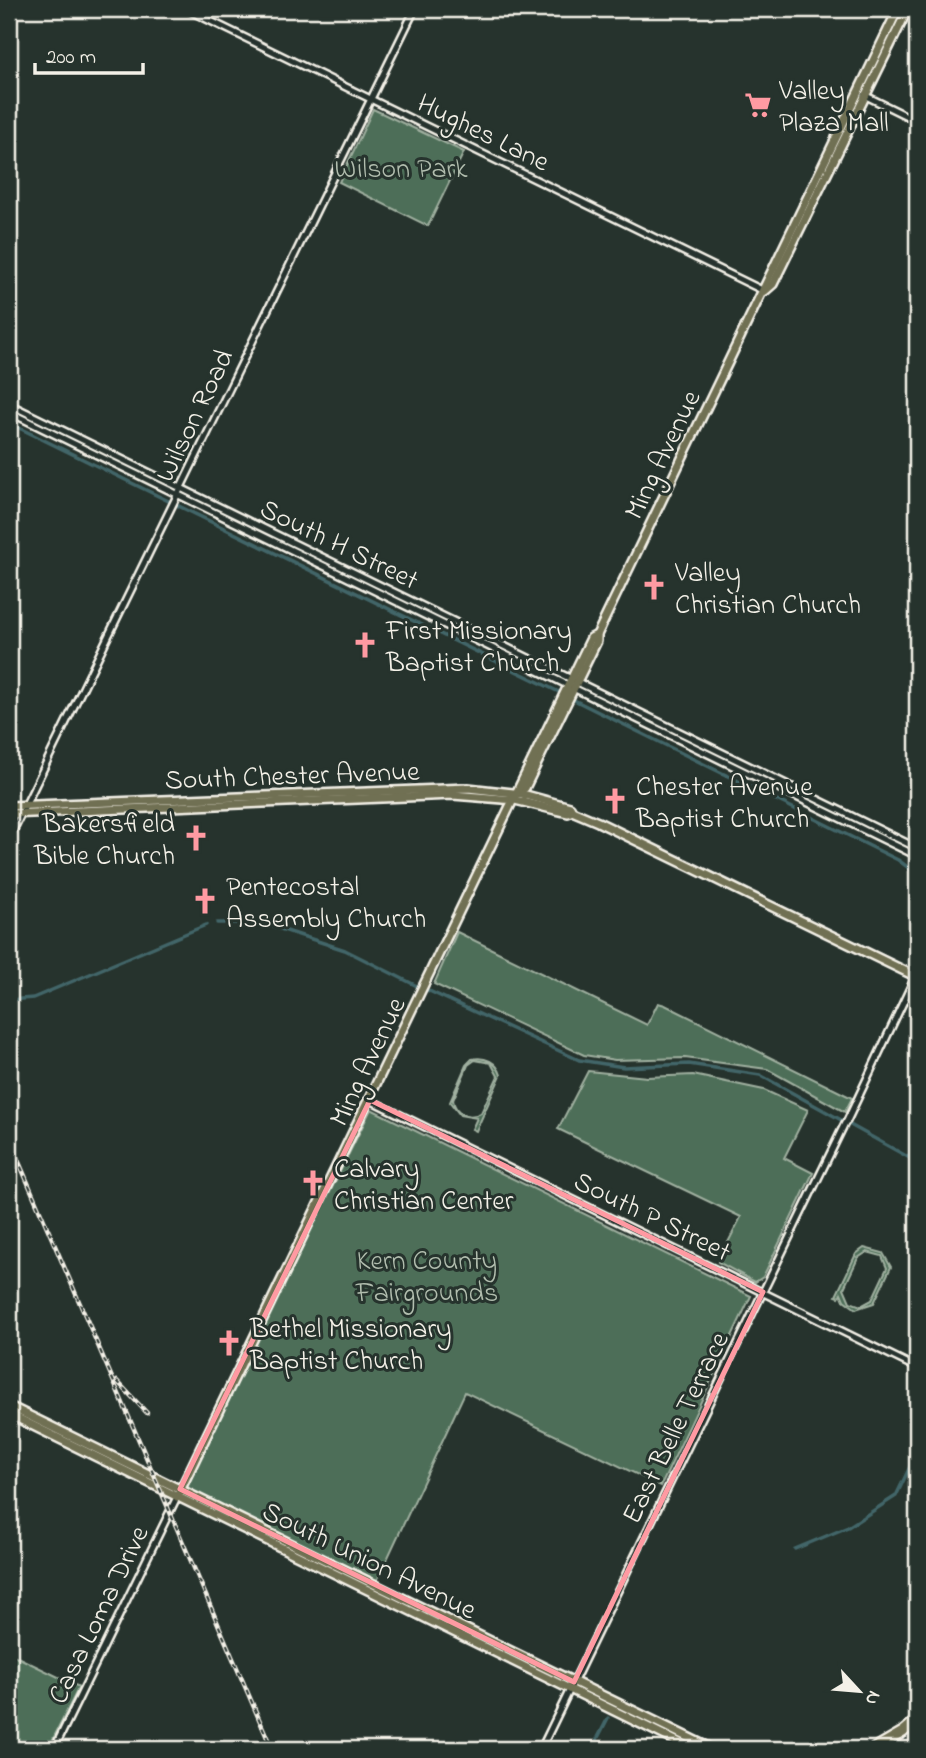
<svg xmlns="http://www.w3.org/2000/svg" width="926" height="1758" font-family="'Indie Flower',sans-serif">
	<rect width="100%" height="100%" fill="#26332d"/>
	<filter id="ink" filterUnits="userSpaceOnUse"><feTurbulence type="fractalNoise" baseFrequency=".0143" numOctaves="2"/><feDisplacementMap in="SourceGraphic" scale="14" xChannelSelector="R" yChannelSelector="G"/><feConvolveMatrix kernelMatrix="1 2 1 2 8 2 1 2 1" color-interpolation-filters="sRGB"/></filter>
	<g filter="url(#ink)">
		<!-- green -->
		<g fill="#4d6e58" stroke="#a0b0a0" stroke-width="2" fill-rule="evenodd">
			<path d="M373 109 464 152 428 226 339 182Z"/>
			<path d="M457 932 647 1025 658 1003 665 1005 852 1098 845 1112 767 1069 685 1058 615 1060 584 1055 434 984Z"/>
			<path d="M472 1059C485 1056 497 1062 501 1075L476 1131 472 1129 477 1118 460 1115 450 1102 466 1065ZM475 1060 491 1063 498 1076 481 1113C468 1120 455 1113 453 1100L468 1065Z"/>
			<path d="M588 1071 647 1077 693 1075 764 1090 808 1110 784 1158 813 1173 763 1277 755 1282 718 1262 741 1217 558 1129Z"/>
			<path d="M371 1109 751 1296 661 1486 465 1392 377 1581 184 1487Z"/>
			<path d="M864 1248 883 1253 891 1267 874 1303 856 1309 844 1300 841 1293 839 1297 836 1296 856 1254ZM867 1252 882 1256 887 1268 872 1300 861 1306 850 1302 844 1288 858 1258Z"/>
			<path d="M9 1653 79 1687 48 1749H9Z"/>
		</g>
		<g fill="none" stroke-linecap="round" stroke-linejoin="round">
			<!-- canal -->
			<g stroke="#436669" stroke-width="3.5">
				<path d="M9 423 563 694"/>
				<path d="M570 698 898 860 917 874"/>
				<path d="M217 923H262L345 950 421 988"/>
				<path d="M427 990 579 1060 624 1067 689 1064 760 1075 917 1162"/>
				<path d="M9 1000 33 998 206 925"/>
				<path d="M795 1549 848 1527 896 1496 917 1452"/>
				<path d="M592 1749 608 1718"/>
			</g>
			<!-- minor casing -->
			<g stroke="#f4f1e8" stroke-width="10">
				<g id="minor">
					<path d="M186 9 764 291"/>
					<path d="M864 95 917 121"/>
					<path d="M9 404 917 848"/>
					<path d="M9 412 917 856"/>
					<path d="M9 839 415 9"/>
					<path d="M370 1100 917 1368"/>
					<path d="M847 1121 917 973"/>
					<path d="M54 1749 177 1497"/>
					<path d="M541 1749 845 1123"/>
				</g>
			</g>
			<!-- major casing -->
			<g stroke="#f4f1e8" stroke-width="12">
				<g id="major">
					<path d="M765 291 773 284 908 9"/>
					<path d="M516 793 525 788 597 641V635L898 9"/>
					<path d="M9 806 468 788 522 794 570 807 572 811"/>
					<path d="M9 814 453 795 515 800 568 813 572 811 598 822 917 977"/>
					<path d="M9 1406 712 1749"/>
					<path d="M9 1414 692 1749"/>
					<path d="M177 1497 591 638 597 635"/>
				</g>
			</g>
			<!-- highway casing -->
			<g stroke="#f4f1e8" stroke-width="14">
				<g id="highway">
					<path d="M874 1749 903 1732 917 1720"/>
					<path d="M916 1749 917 1746"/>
				</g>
			</g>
			<!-- minor -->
			<use href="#minor" stroke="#26332d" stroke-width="5"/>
			<!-- major -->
			<use href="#major" stroke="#706f52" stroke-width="7"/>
			<!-- highway -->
			<use href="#highway" stroke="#706f52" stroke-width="9"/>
			<!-- rail casing -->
			<g stroke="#f4f1e8" stroke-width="4.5">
				<g id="rail">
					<path d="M9 1139 272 1749"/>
					<path d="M117 1381 147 1413"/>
				</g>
			</g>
			<!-- rail -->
			<use href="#rail" stroke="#26332d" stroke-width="2" stroke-dasharray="5" stroke-linecap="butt"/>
		</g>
	</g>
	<!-- marked area -->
	<path fill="none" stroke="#ff9aa2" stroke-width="5" stroke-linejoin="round" d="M370 1100 763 1292 574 1682 180 1489Z"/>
	<!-- icons -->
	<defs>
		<g id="supermarket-bare" transform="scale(2.1)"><path d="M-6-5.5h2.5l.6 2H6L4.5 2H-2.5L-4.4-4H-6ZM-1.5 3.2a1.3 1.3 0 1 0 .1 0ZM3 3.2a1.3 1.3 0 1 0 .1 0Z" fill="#ff9aa2" stroke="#26332d" stroke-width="2.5" paint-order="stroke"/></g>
		<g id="church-bare" transform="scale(2.1)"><path d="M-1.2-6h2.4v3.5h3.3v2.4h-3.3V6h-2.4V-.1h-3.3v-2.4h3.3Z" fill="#ff9aa2" stroke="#26332d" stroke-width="2.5" paint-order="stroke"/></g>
	</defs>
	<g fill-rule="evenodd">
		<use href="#supermarket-bare" x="758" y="105"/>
		<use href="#church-bare" x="654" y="587"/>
		<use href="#church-bare" x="365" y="645"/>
		<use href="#church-bare" x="615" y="801"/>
		<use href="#church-bare" x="196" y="838"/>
		<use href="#church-bare" x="205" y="901"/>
		<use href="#church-bare" x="313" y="1183"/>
		<use href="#church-bare" x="229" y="1343"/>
	</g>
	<g text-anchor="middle" stroke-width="6" stroke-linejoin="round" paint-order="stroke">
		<!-- poi labels -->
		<g font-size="28" fill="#f4f1e8" stroke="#26332d" text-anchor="start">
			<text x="779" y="99">Valley<tspan x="779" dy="32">Plaza Mall</tspan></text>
			<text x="675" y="581">Valley<tspan x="675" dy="32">Christian Church</tspan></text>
			<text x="386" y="639">First Missionary<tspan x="386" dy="32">Baptist Church</tspan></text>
			<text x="636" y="795">Chester Avenue<tspan x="636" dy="32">Baptist Church</tspan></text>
			<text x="175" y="832" text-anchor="end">Bakersfield<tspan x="175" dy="32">Bible Church</tspan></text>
			<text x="226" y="895">Pentecostal<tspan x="226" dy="32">Assembly Church</tspan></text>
			<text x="334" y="1177">Calvary<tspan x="334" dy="32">Christian Center</tspan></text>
			<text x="250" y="1337">Bethel Missionary<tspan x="250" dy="32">Baptist Church</tspan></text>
		</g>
		<!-- street labels -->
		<g font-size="28" fill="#f4f1e8" stroke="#26332d">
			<text transform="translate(484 131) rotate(26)" y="10">Hughes Lane</text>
			<text transform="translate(193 415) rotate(-64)" y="10">Wilson Road</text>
			<text transform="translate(661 454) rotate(-64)" y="10">Ming Avenue</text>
			<text transform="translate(340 543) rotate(26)" y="10">South H Street</text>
			<text transform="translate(292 774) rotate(-2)" y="10">South Chester Avenue</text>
			<text transform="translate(366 1061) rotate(-64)" y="10">Ming Avenue</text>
			<text transform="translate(653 1215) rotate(26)" y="10">South P Street</text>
			<text transform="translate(674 1427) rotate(-64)" y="10">East Belle Terrace</text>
			<text transform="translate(370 1559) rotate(26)" y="10">South Union Avenue</text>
			<text transform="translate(97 1614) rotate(-64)" y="10">Casa Loma Drive</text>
		</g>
		<!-- park labels -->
		<g font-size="28" fill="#b1bdae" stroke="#26332d">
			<text x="401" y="177">Wilson Park</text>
			<text x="427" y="1269">Kern County<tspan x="427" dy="32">Fairgrounds</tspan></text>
		</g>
	</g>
	<!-- margin -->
	<rect width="926" height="1758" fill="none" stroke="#26332d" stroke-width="35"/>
	<rect x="18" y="18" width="891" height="1723" fill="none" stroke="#f4f1e8" stroke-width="2.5" filter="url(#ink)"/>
	<!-- north arrow -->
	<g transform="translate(859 1691) rotate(116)" stroke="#26332d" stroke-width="5" paint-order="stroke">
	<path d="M0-5L12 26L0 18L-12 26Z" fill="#f4f1e8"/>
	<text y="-10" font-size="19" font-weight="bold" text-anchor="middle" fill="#f4f1e8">N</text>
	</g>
	<!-- scale -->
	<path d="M35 63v10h108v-10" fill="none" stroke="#f4f1e8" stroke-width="3.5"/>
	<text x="46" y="63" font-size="21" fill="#f4f1e8" stroke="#26332d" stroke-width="5" paint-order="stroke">200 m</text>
</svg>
